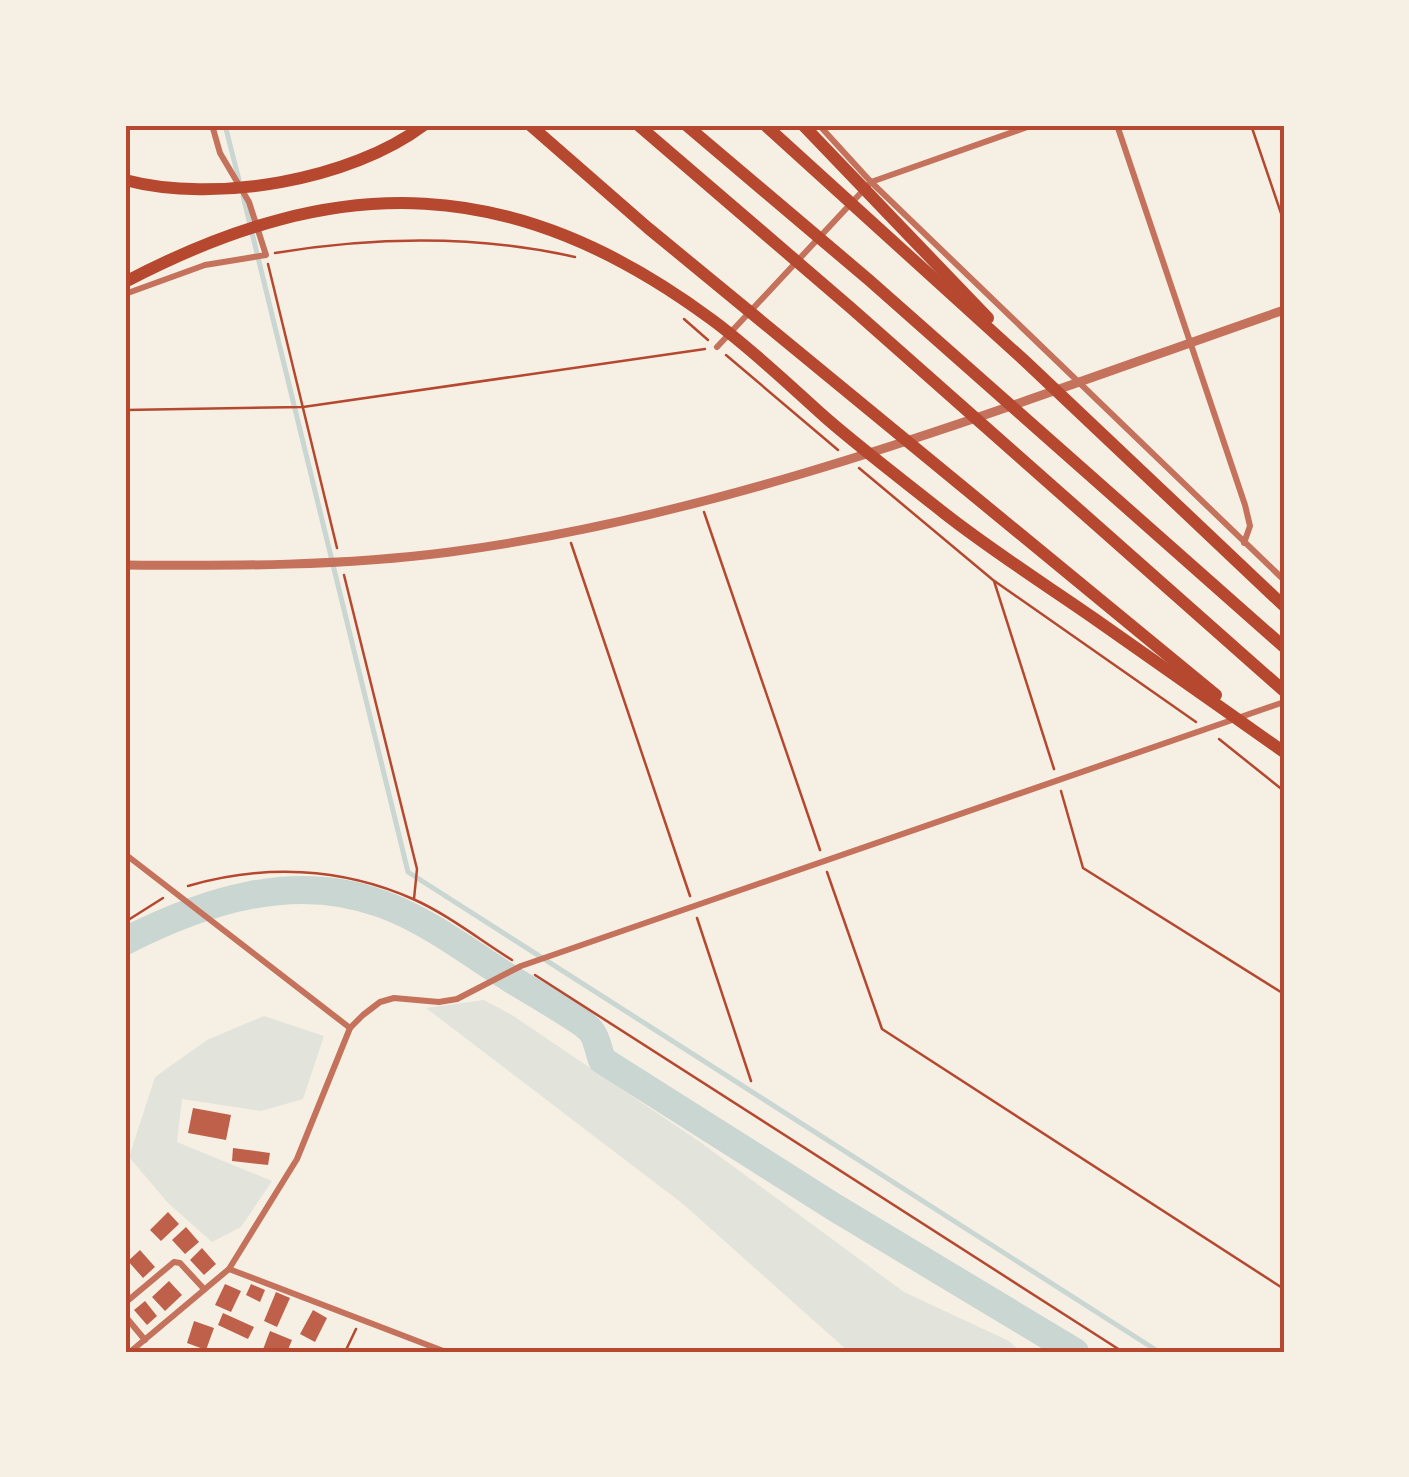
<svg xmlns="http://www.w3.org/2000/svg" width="1409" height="1477" font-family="Ubuntu,sans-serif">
	<rect width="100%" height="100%" fill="#f6efe4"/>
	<!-- green -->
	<g fill="#e2e4dc">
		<path d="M484 1000 512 1015 700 1142 904 1292 1009 1341 1021 1352H849L683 1204 426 1008Z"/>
		<path d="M264 1016 324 1036 303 1099 261 1111 182 1099 177 1142 272 1181 241 1227 212 1242 168 1203 129 1157 155 1077 207 1040Z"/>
	</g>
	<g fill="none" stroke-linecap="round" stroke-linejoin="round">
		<!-- stream -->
		<g stroke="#c9d6d2" stroke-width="5">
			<path d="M225 125 239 180"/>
			<path d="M243 196 408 872 1159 1352"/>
		</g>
		<!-- river -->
		<path stroke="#c9d6d2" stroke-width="28" d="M125 941C204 901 294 871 382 904 427 920 468 952 508 977 523 987 584 1021 591 1031 597 1038 599 1052 602 1060L834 1207 1075 1352"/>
	</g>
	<!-- building -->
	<g fill="#bf614a">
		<path d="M193 1108 231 1115 226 1140 188 1133Z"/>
		<path d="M233 1148 270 1153 268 1165 232 1161Z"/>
		<path d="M168 1212 179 1224 161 1241 150 1230Z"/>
		<path d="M186 1227 199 1242 185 1254 172 1240Z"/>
		<path d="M202 1248 216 1264 204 1275 190 1260Z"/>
		<path d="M140 1250 155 1267 143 1278 128 1261Z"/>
		<path d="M169 1281 182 1295 165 1311 152 1297Z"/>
		<path d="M225 1284 241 1291 231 1312 215 1305Z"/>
		<path d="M251 1284 265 1290 260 1302 246 1295Z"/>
		<path d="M276 1292 290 1298 277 1327 264 1321Z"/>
		<path d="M145 1301 157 1316 147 1325 134 1310Z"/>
		<path d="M313 1310 327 1318 315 1342 300 1334Z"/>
		<path d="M223 1313 254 1327 248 1339 218 1325Z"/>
		<path d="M194 1321 214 1328 206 1350 187 1343Z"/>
		<path d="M270 1331 292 1340 287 1352H262Z"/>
	</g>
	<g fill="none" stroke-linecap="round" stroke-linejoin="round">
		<!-- path -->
		<g stroke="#b5482f" stroke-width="2.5">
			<path d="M1251 125 1284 222"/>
			<path d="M275 253C373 237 477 235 575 257"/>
			<path d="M268 264 337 548"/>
			<path d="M684 319 708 340"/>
			<path d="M726 355 838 450"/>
			<path d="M125 410 303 407 705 349"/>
			<path d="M859 468 993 580 1196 722"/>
			<path d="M704 512 820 850"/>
			<path d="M571 543 690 896"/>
			<path d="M344 575 417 869 414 899"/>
			<path d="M994 581 1054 769"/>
			<path d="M1219 739 1284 791"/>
			<path d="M1061 791 1083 868 1284 994"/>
			<path d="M827 872 882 1029 1284 1289"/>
			<path d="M188 886C263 864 341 867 413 899 447 914 480 940 512 960"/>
			<path d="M697 918 751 1081"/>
			<path d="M125 922 163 898"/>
			<path d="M535 975 1123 1352"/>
			<path d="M345 1352 356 1329"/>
		</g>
		<!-- minor -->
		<g stroke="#c5725c" stroke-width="6">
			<path d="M819 125 871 182 1284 580"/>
			<path d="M1117 125 1245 505 1250 526 1244 543"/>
			<path d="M125 294 205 265 266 255 249 202 220 153 212 125"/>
			<path d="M717 347 871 182 1033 125"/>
			<path d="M125 854 350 1028"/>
			<path d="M229 1269 446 1352"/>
			<path d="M125 1303 174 1262 180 1263 204 1289"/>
			<path d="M125 1316 145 1340"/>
			<path d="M130 1352 229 1269 297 1159 350 1028 363 1015 380 1002 394 998 439 1002 457 999 521 966 1284 702"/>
		</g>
		<!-- tertiary -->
		<path stroke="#c5725c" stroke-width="9" d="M125 565C233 566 343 566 450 552 737 514 1012 404 1284 310"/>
		<!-- motorway -->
		<g stroke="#b5482f" stroke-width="12">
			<path d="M530 125 648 228 1216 695"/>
			<path d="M638 125 851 308 1284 691"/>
			<path d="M686 125 869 280 1284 647"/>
			<path d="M765 125 1026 362 1284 606"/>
			<path d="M803 125 988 318"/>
			<path d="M125 180C215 204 351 180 424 125"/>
			<path d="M125 282C340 169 514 174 711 319 752 349 789 385 826 418 864 451 904 481 944 513 991 550 1043 583 1092 617 1157 662 1220 707 1284 752"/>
		</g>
	</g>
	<!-- border -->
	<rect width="1409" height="1477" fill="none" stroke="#f6efe4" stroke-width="255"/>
	<rect x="128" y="128" width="1154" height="1222" fill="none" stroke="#b5482f" stroke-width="4"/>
</svg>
